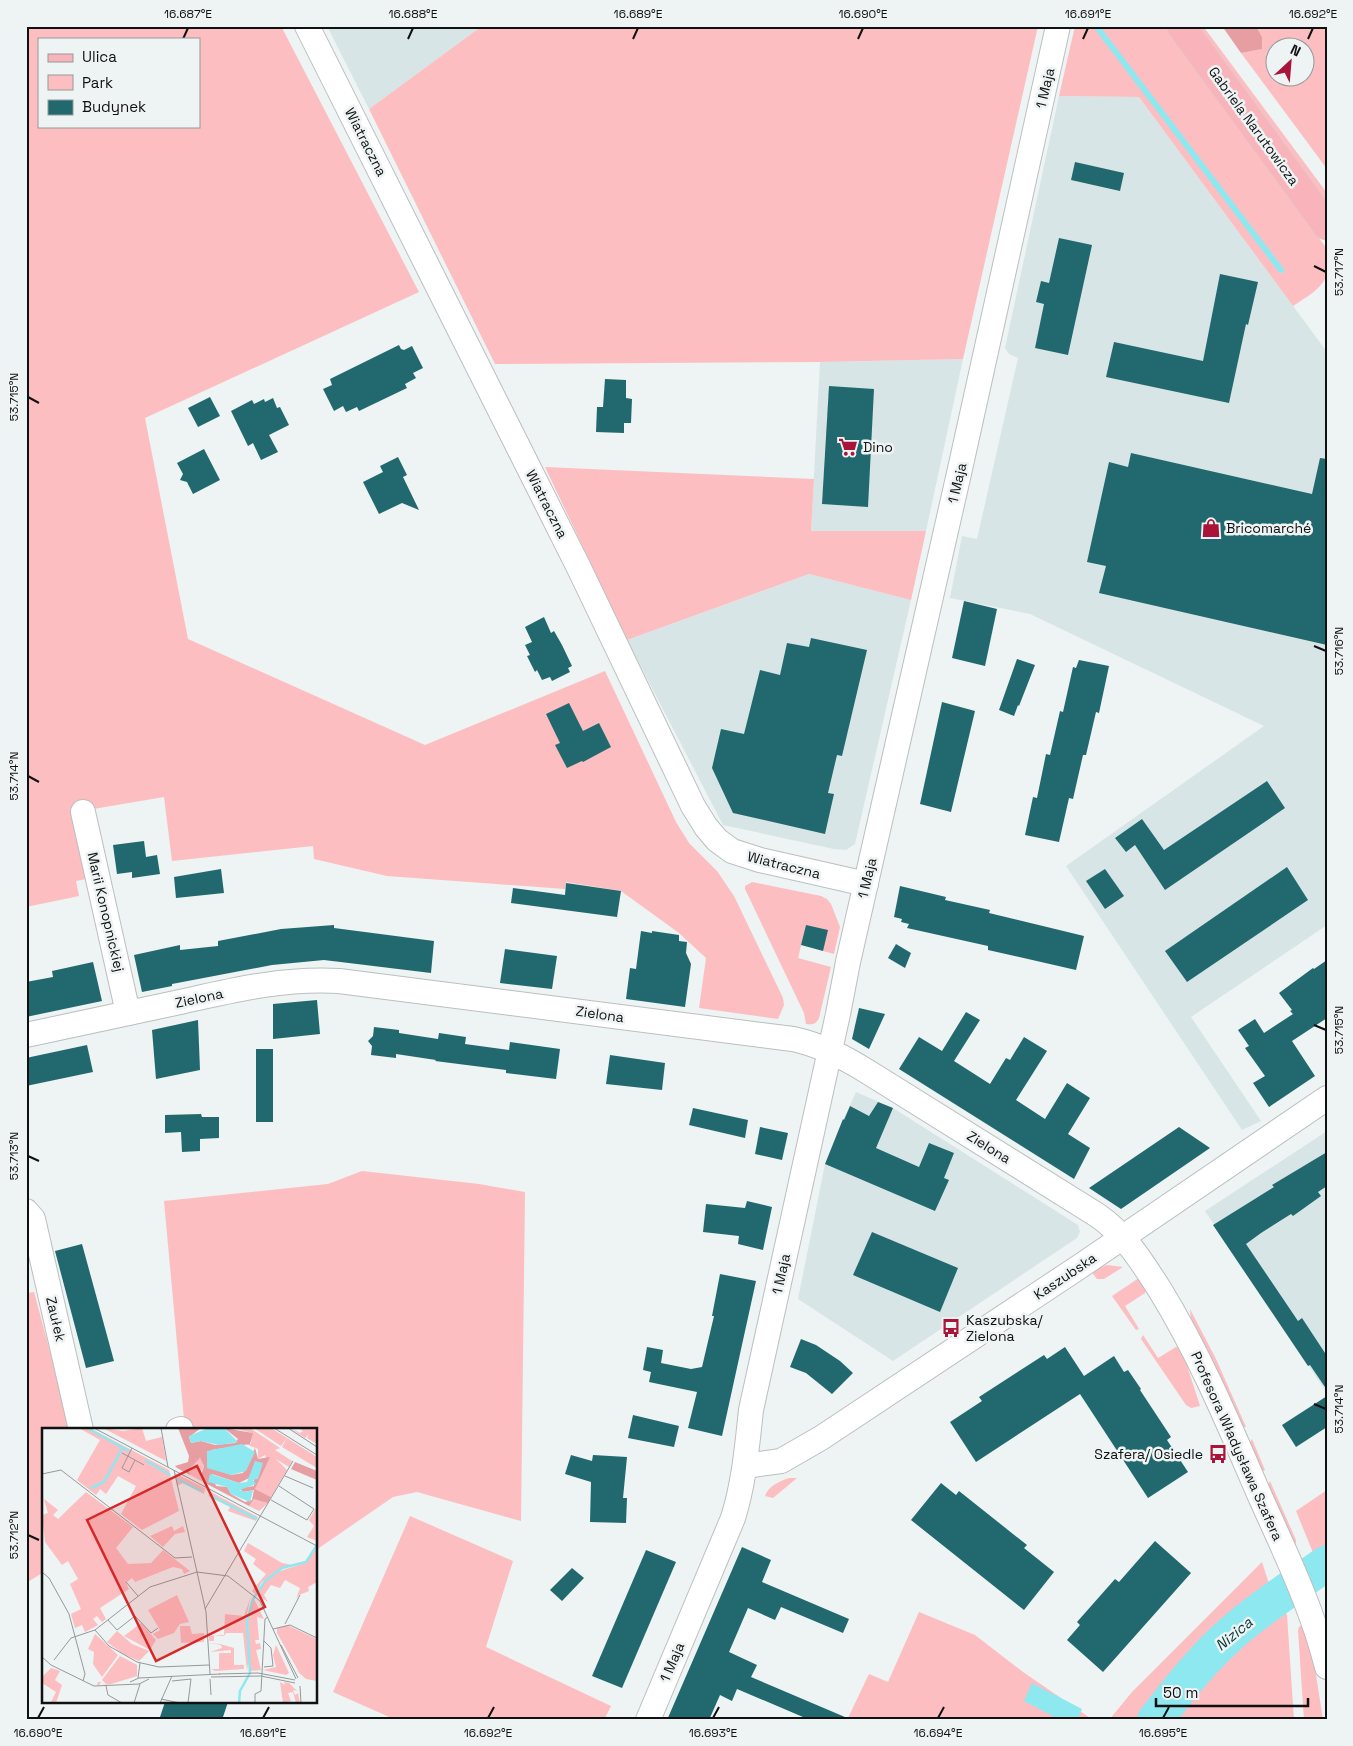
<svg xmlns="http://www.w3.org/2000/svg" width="1353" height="1746" font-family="'Space Grotesk',sans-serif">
	<rect width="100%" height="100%" fill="#eef3f3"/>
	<!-- built -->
	<g fill="#d8e5e6">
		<path d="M327 26H482L369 109Z"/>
		<path d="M1059 96 1139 97 1327 352V925L1191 1017 1261 1121 1242 1130 1066 866 1264 726 1030 614 950 598 962 536 977 539 1018 358 1009 354 1005 348Z"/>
		<path d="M963 359 926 531H811L820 362Z"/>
		<path d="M809 574 911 600 855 844 846 850 834 849 723 825 627 640Z"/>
		<path d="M856 1092 893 1108 1078 1225 1080 1232 1077 1238 893 1361 798 1299 825 1164 837 1137 836 1136Z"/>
		<path d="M1327 1131V1393L1205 1211Z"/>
	</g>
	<!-- green -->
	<g fill="#fcbec1" fill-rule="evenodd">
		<path d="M26 26H281L419 292 145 418 188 639 425 745 605 671 676 822 689 843 717 871 734 896 783 998 784 1005 778 1019 699 1008 706 958 679 933 621 891 566 882 565 889 387 876 314 859 313 846 172 861 164 797 87 810 86 879 76 881 79 896 26 907ZM39 39H199V126H39Z"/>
		<path d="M482 26H1038L963 359 820 362 495 364 369 109Z"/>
		<path d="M1075 26H1167L1327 249C1327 257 1328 266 1327 273 1324 288 1305 298 1293 306L1139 97 1059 96Z"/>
		<path d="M1193 26H1203L1327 193V209Z"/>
		<path d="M1256 26H1327V169L1241 53 1261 49 1262 37ZM1276 48H1306V78H1276Z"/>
		<path d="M545 467 814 479 811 531H926L911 600 809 574 627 640Z"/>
		<path d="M752 882 821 896 827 899 831 904 840 927 834 954 823 951 806 925 798 958 831 967 819 1018C816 1024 813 1025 806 1024L804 1013 745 889V886Z"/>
		<path d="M362 1171 479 1184 525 1192 521 1521 417 1492 393 1497 316 1550V1430H185L164 1201 328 1184Z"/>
		<path d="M1107 1265 1123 1267 1104 1279H1097L1091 1271Z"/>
		<path d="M1139 1278 1146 1290 1145 1293 1125 1306 1139 1329 1136 1330 1112 1296Z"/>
		<path d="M34 1292 71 1430H44V1572L26 1583V1293Z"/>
		<path d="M1190 1309 1216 1359 1246 1427H1241L1191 1321Z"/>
		<path d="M1143 1335 1158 1358 1176 1347 1182 1350 1200 1406 1191 1408 1186 1405 1141 1339Z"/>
		<path d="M1252 1439 1265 1470 1261 1472 1249 1444Z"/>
		<path d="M789 1478H797L773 1498 765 1496C768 1486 780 1481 789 1478Z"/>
		<path d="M1270 1481 1296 1540V1543L1293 1545 1267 1486Z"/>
		<path d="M1327 1490V1552L1316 1560 1296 1511Z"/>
		<path d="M410 1516 513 1561 486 1647 611 1706 604 1720H396L333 1692Z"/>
		<path d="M1262 1562 1272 1593 1230 1624 1167 1690 1143 1720H1109L1132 1692Z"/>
		<path d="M1280 1603 1287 1615 1294 1720H1163C1197 1675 1234 1635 1280 1603Z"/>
		<path d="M919 1612 975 1635 1023 1672 1093 1720H847L869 1674 888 1682Z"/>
		<path d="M1302 1625 1314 1662 1323 1720H1304L1298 1630 1299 1627Z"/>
	</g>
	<!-- forest -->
	<path fill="#e69ea2" d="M1222 26H1256L1262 37V49L1241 53Z"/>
	<!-- water -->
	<path fill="#8ee8f0" d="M1032 1683 1082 1709 1077 1720H1060L1024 1701Z"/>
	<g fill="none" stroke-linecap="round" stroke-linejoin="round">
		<!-- stream -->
		<path stroke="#8ee8f0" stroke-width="6" d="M1096 26 1281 270"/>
		<!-- river -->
		<path stroke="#8ee8f0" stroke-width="36" d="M1155 1720C1179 1689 1204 1657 1234 1631 1263 1606 1295 1585 1327 1563"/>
	</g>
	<!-- building -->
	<g fill="#21696f">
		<path d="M1075 162 1124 173 1120 191 1071 180Z"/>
		<path d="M1059 238 1092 245 1068 355 1035 348 1044 304 1036 302 1041 281 1049 283Z"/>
		<path d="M1220 274 1258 282 1248 325 1246 324 1229 403 1106 377 1114 342 1203 361Z"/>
		<path d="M399 345 401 349 404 350 412 346 423 368 413 373 416 378 405 384 407 388 359 411 357 407 346 412 343 406 334 411 323 389 332 385 330 379Z"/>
		<path d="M605 379 626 380V398L632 399 631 423H624V433L596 432 597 407H603Z"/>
		<path d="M829 386 874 389 868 507 822 504Z"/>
		<path d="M210 397 220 416 198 427 188 408Z"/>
		<path d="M273 398 277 408 280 407 289 425 269 435 278 452 261 460 253 443 248 446 231 411 252 400 254 404 264 399 265 402Z"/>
		<path d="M204 449 220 480 193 494 187 482 180 480 183 474 177 463Z"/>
		<path d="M1131 453 1312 494 1320 458 1327 459V645L1099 593 1106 566 1087 562 1109 462 1128 467Z"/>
		<path d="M398 457 407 475 403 477 419 510 402 503 379 514 363 482 383 472 380 466Z"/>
		<path d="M964 601 997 609 985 666 952 658Z"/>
		<path d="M544 617 551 633 554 631 562 645 572 666 568 668 570 672 552 681 550 677 542 680 537 670 535 672 527 656 530 655 525 645 532 642 525 627Z"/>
		<path d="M811 638 867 650 842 756 837 755 828 793 834 794 825 834 733 813 712 768 721 729 744 734 760 670 780 675 787 643 809 647Z"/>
		<path d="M1017 659 1035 665 1019 706 1018 705 1014 716 999 710Z"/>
		<path d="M1079 660 1109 666 1099 713 1096 712 1086 755H1083L1073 799 1069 798 1059 842 1025 835 1033 797 1037 798 1046 754 1050 755 1060 711 1063 712 1073 667 1076 668Z"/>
		<path d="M942 702 975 711 951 812 920 804Z"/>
		<path d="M569 703 583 731 599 723 611 747 583 762 582 761 567 768 555 745 560 743 546 714Z"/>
		<path d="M1267 781 1285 808 1165 890 1135 845 1126 852 1115 838 1142 819 1164 850Z"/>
		<path d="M144 841 146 857 157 855 160 874 132 878V872L117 874 113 845Z"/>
		<path d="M1287 867 1308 900 1187 982 1165 951Z"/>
		<path d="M221 869 224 893 176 898 174 877Z"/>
		<path d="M1105 869 1124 896 1105 909 1086 881Z"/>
		<path d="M566 883 621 891 617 917 511 903 513 888 565 895Z"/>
		<path d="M900 886 946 897 945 900 990 910 989 913 1084 936 1076 970 988 950V946L907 928 909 924 901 922 902 919 894 917Z"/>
		<path d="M334 925V928L434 941 431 973 324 960 272 965 172 984V986L142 992 134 955 180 945V950L218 946V941L281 929Z"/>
		<path d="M806 925 828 930 823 951 801 945Z"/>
		<path d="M641 931 652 933V931L679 935V941L687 942 686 953 691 964 685 1007 626 999 630 968 636 969Z"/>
		<path d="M896 944 911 953 905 968 888 958Z"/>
		<path d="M505 949 557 956 552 989 500 983Z"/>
		<path d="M1327 960V1018L1292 1041 1315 1076 1269 1107 1253 1083 1265 1076 1245 1048 1249 1046 1238 1030 1255 1019 1264 1033 1293 1014 1290 1011 1292 1010 1279 993 1313 968 1314 969Z"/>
		<path d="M93 962 102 1001 26 1017V982L53 977 52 971Z"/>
		<path d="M317 1000 320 1034 273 1039V1004Z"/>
		<path d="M859 1008 885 1014 869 1049 852 1039Z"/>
		<path d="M966 1012 980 1020 954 1061 990 1084 1006 1058 1010 1060 1024 1037 1047 1051 1016 1100 1045 1119 1067 1083 1090 1098 1068 1134 1090 1148 1074 1179 899 1069 919 1037 942 1051Z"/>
		<path d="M198 1020 200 1070 156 1079 152 1030Z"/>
		<path d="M374 1027 399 1030V1033L438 1039 439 1033 466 1037 465 1044 509 1050 510 1042 560 1049 556 1079 506 1073V1070L435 1061 436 1060 396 1054V1058L371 1055 372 1046 368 1041 373 1036Z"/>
		<path d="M87 1045 93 1072 26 1086V1058Z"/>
		<rect x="256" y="1049" width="17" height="73"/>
		<path d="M610 1055 665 1063 662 1090 606 1084Z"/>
		<path d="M878 1102 893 1108 876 1148 919 1167 929 1143 954 1153 944 1178 949 1180 935 1211 825 1164 843 1119 844 1120 850 1106 869 1116Z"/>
		<path d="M693 1108 748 1120 745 1138 689 1125Z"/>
		<path d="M201 1114 202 1117H219V1138L200 1139V1151L182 1152 181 1132 165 1133V1115Z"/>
		<path d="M760 1127 788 1133 782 1160 755 1154Z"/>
		<path d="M1179 1127 1210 1148 1121 1209 1089 1188Z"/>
		<path d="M1327 1152V1186L1318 1192 1321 1196 1293 1216 1291 1214 1261 1233 1246 1244 1298 1321 1302 1318 1327 1356V1390L1310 1365 1308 1366 1213 1225 1274 1187 1272 1185Z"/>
		<path d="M747 1201 772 1207 763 1250 738 1244 739 1236 703 1232 706 1204 745 1208Z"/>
		<path d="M872 1232 958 1268 940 1312 853 1275Z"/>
		<path d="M82 1244 114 1361 86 1368 55 1251Z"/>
		<path d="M720 1274 756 1281 722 1436 688 1428 697 1392 649 1382 651 1372 643 1370 647 1347 663 1350 661 1363 691 1369 702 1367 714 1316H712Z"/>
		<path d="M801 1339 816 1345 840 1361 853 1373 832 1394 806 1373 790 1367Z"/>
		<path d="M1065 1347 1084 1376 1114 1356 1124 1372 1128 1370 1141 1389 1140 1390 1171 1437 1167 1440 1188 1472 1148 1498 1080 1394 976 1462 950 1422 982 1401 979 1397 1044 1355 1047 1359Z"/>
		<path d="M1327 1396V1427L1296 1447 1282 1425Z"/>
		<path d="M633 1415 679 1426 674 1447 628 1438Z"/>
		<path d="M571 1455 592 1461 593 1455 627 1457 623 1498H627L626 1523 590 1522 591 1482 565 1474Z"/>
		<path d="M941 1483 956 1495 959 1491 1003 1526 1027 1545 1024 1548 1054 1572 1024 1610 911 1520Z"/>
		<path d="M1155 1541 1191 1573 1103 1672 1067 1640 1080 1625 1077 1622 1115 1579 1119 1582Z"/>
		<path d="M742 1547 771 1560 762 1582 849 1619 843 1633 781 1607 775 1620 748 1608 729 1652 757 1665 751 1677 852 1720H810L737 1689 732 1701 720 1695 709 1720H667Z"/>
		<path d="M646 1550 676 1562 622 1688 592 1676Z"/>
		<path d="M572 1568 584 1578 562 1601 550 1590Z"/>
		<path d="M165 1702H228L222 1720H159Z"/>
	</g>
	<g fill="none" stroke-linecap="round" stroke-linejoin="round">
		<!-- minor casing -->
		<g stroke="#bbbfbf" stroke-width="26">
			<g id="minor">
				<path d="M307 26 579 568 693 806 706 827 717 840 732 851 760 860 866 884"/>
				<path d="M83 812 128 1013"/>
				<path d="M26 1035C77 1024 129 1013 180 1002 234 990 282 978 339 981L793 1039C821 1045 844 1057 868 1072L1097 1215C1125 1234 1142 1262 1160 1290 1200 1355 1229 1425 1259 1494 1284 1550 1312 1607 1327 1667"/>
				<path d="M26 1211 33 1219 81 1430"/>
				<path d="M178 1430 181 1429"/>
				<path d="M745 1466 781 1461 821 1438 1079 1267 1327 1098"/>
				<path d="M648 1720 733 1518C744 1483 747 1447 751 1410L838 1014 848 962 960 469 1058 26"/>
			</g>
		</g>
		<!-- major casing -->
		<g stroke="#cfcfcf" stroke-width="29">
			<path id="major" d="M1181 26 1327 226"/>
		</g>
		<!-- minor -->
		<use href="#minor" stroke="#fff" stroke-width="24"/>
		<!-- major -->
		<use href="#major" stroke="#f8b4ba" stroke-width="28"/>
	</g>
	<!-- ticks -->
	<path fill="none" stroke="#101111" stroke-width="2" d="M183 39 188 28M408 39 413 28M633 39 638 28M858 39 863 28M1083 39 1088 28M1308 39 1313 28M1314 266 1326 272M28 397 39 403M1314 646 1326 651M28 776 39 782M1314 1025 1326 1030M28 1156 39 1161M1314 1404 1326 1409M28 1535 39 1540M38 1718 44 1707M263 1718 269 1707M488 1718 494 1707M713 1718 719 1707M938 1718 944 1707M1163 1718 1169 1707"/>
	<!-- icons -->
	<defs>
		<g id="supermarket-bare" transform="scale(1.5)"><path d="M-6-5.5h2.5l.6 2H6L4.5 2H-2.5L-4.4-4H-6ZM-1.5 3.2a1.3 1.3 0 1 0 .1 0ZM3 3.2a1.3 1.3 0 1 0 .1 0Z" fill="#aa143a" stroke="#eef3f3" stroke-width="2.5" paint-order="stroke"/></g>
		<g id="shop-bare" transform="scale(1.5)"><path d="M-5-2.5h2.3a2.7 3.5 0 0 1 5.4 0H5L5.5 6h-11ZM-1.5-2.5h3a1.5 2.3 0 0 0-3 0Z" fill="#aa143a" stroke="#eef3f3" stroke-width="2.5" paint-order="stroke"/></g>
		<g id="bus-bare" transform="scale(1.5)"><path d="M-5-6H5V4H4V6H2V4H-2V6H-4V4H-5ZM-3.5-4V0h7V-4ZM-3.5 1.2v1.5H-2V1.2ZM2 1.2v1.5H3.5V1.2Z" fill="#aa143a" stroke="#eef3f3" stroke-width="2.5" paint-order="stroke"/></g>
	</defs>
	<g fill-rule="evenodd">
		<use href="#supermarket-bare" x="848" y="447"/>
		<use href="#shop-bare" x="1211" y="528"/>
		<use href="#bus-bare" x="951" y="1328"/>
		<use href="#bus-bare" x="1218" y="1454"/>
	</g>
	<g text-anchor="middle" stroke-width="5" stroke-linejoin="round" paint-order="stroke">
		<!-- street labels -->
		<g font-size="14" fill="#101111" stroke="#eef3f3">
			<text transform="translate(1045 88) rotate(-77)" y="5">1 Maja</text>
			<text transform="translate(1254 126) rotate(54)" y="5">Gabriela Narutowicza</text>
			<text transform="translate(366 142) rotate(63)" y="5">Wiatraczna</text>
			<text transform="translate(957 483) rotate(-77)" y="5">1 Maja</text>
			<text transform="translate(547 504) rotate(63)" y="5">Wiatraczna</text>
			<text transform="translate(784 865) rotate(14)" y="5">Wiatraczna</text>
			<text transform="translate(867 878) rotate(-77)" y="5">1 Maja</text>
			<text transform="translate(106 912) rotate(77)" y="5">Marii Konopnickiej</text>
			<text transform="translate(199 998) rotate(-12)" y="5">Zielona</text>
			<text transform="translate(600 1014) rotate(8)" y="5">Zielona</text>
			<text transform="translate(989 1147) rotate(32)" y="5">Zielona</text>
			<text transform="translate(781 1274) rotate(-78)" y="5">1 Maja</text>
			<text transform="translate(1065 1276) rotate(-34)" y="5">Kaszubska</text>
			<text transform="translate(56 1319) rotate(77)" y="5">Zaułek</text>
			<text transform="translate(1237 1446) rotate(66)" y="5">Profesora Władysława Szafera</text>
			<text transform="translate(672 1662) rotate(-67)" y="5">1 Maja</text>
		</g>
		<!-- poi labels -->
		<g font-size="14" fill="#101111" stroke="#eef3f3" text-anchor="start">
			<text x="863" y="452">Dino</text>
			<text x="1226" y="533">Bricomarché</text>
			<text x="966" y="1325">Kaszubska/<tspan x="966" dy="16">Zielona</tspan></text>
			<text x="1203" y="1459" text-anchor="end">Szafera/ Osiedle</text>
		</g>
		<!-- water labels -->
		<g font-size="15" font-style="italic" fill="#073538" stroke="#eef3f3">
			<text transform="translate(1234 1634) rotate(-40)" y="5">Nizica</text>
		</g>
	</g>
	<!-- overview -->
	<g transform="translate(42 1428)">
		<rect width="275" height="275" fill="#eef3f3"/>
		<path d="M37 0H48L127 42 137 83 100 102 79 86 94 58 76 48 64 66 58 61 54 67 35 52 58 12ZM61 0 81 3 100 0 104 13 120 9 124 33ZM192 0H208L238 20 233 22 250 33 247 39 234 31 245 42 229 69 213 61 225 34 223 27 216 31V21L204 16H209L210 5ZM212 0H229L245 10 239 18ZM248 0 258 5 261 3 256 0H275V16L265 10 267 6 263 10ZM245 10 275 29V40L240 19ZM155 30 159 31 162 38 158 46 163 55 148 47 147 42ZM133 45 163 60 162 66 141 55 135 58ZM44 64 91 99 74 120 86 136 109 135 121 122 148 143 142 146 140 141 131 139 93 154 90 150 84 155 87 161 58 180 64 191 60 194 55 188 51 191 56 197 43 204 40 197 33 200 29 186 39 181 28 156 36 151 26 133 20 137 3 114 0 87 6 85 2 71 16 82 11 87 16 91ZM169 64 216 89 214 93 186 83 188 79 166 68ZM212 71H217L226 75 217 83 207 78ZM275 78V113L265 109 272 98 267 92ZM130 98 132 103 141 98 143 104 133 106 121 119 108 108ZM206 115 240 135 250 137 236 142 220 154 213 166 210 163 224 146 211 136 214 131 202 123ZM275 119V154L266 159 267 163 257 167 254 171 258 160 243 152 238 160 229 157 222 167 226 174 215 167 222 155 235 144 263 135ZM135 167 147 194 138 196 132 205 116 211 111 206 118 202 106 182ZM209 168 204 190 208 222 205 243 201 205H184L182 208H172V213H167V208L182 207 183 186 202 188ZM212 171 222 191 215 189 217 212H213L214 216 218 215 219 221 214 222 219 242 208 243 206 191ZM99 195 114 212 108 222 82 208ZM245 197 275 211V253L264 251 254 242 257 244 235 205V200ZM138 198H148L150 206 162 205V214L139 215ZM75 203 90 216 107 223 97 233 81 226 65 214ZM53 206 76 227 60 249 51 236 52 224 46 221ZM167 215 178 216 192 220V237H202V241L173 243 169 241H177V225H189V222L168 224 180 220 179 217ZM234 217 247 245 244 247 221 242 234 239 231 227ZM78 228 95 237V248L69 256 55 257 56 254H59L57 257 64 256 60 252ZM9 240 18 243 13 252 20 257 14 275 0 272 9 274 14 264 0 255V249ZM238 254 243 257 242 254 247 255 255 263 251 262 253 267 256 265 258 275H254L251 264 246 265 249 273 241 275Z" fill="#fcbec1"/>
		<path d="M136 0H159L147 9 149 15 159 13 173 17 193 15 196 11 182 0 211 5 208 16 169 22 189 47 201 45 213 20 216 31 228 29 213 61 229 69 226 75 212 71 207 78 163 55 159 47 162 38 158 30 147 41 148 47 135 40 133 38 146 34 147 28ZM170 46 197 55 207 50 216 51H212V58L198 60 201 64 212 62 210 72 203 74 189 66 185 59 174 58ZM253 34 275 43V52L249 41Z" fill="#e69ea2" fill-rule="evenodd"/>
		<path d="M166 0H182L196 14 177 17 159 13 149 15 147 8ZM200 16 213 24 204 43 189 47 165 40V23ZM213 33 221 35 216 51 211 52 214 56 198 62 203 64 211 62 208 74 189 66 185 59 166 54 168 46 197 55 205 54Z" fill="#8ee8f0"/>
		<path fill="none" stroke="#8ee8f0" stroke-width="2.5" d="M45 0 87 23M103 32 128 47M135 51 159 63M49 60 62 54 81 19M169 68 215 91M197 275 198 263 208 245 205 193 211 171 223 153 240 140 264 134 275 117"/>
		<path fill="none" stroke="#959999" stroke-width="1" d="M52 0 275 118M119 0 126 39M232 0 275 27M246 0 275 19M90 20 80 40 87 44 93 32M80 25 102 37M132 42 164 184 168 246M0 46 19 42 133 130 150 129M243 48 271 60M229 72 265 92 272 81 237 58M1 145 7 150 27 186 43 246 41 253M84 154 96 168M163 181 251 33M66 192 75 202 93 188 109 205 116 200M243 196 258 167M231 201 248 197 275 210M53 202 67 218 95 234 117 239 167 237M239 217 256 250M0 229 9 237 52 258 97 256 107 251M12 232 29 210 53 202 108 159 155 144 186 148 218 173 254 251M222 239 231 238 229 220 222 213M177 246 216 245 253 252M169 249 219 248 253 255M96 250 98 235M168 251 169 267M130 253 149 251 146 275M88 254 97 250 178 246M64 258 66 267 80 275M258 258 259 275M119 271 138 275M92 275 98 256M118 275 130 248M213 275V266L219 263 223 191 226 189"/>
		<path fill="#d62828" fill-opacity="0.15" stroke="#d62828" stroke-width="2.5" d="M155 38 223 179 114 233 45 92Z"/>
		<rect width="275" height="275" fill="none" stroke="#101111" stroke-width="2.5"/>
	</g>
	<!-- border -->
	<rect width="1353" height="1746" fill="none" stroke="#eef3f3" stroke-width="55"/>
	<!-- legend -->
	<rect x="38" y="38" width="162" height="90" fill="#eef3f3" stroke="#959999"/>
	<rect x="48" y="54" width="25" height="8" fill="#f8b4ba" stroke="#959999"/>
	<text x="82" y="62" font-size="15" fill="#101111">Ulica</text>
	<rect x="48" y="75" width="25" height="15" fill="#fcbec1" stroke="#959999"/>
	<text x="82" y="88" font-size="15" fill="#101111">Park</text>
	<rect x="48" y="100" width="25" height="15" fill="#21696f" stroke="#959999"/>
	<text x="82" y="112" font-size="15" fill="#101111">Budynek</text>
	<!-- north arrow -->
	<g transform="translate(1290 62) rotate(26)"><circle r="24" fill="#eef3f3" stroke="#959999"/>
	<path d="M0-4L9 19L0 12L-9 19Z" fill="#aa143a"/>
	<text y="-8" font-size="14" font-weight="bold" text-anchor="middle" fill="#101111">N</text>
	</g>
	<!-- scale -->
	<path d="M1156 1698v8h152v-8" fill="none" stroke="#101111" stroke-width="2.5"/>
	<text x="1163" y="1698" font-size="15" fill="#101111" stroke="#eef3f3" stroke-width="4" paint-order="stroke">50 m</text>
	<rect x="28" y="28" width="1298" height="1690" fill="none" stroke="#101111" stroke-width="2"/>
	<g font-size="12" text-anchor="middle" fill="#101111">
		<text x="188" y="18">16.687°E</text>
		<text x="413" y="18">16.688°E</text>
		<text x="638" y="18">16.689°E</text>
		<text x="863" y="18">16.690°E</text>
		<text x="1088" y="18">16.691°E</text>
		<text x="1313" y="18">16.692°E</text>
		<text transform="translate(1339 272) rotate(-90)" y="4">53.717°N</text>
		<text transform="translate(14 397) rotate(-90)" y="4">53.715°N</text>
		<text transform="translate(1339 651) rotate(-90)" y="4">53.716°N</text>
		<text transform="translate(14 776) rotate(-90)" y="4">53.714°N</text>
		<text transform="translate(1339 1030) rotate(-90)" y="4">53.715°N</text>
		<text transform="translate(14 1156) rotate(-90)" y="4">53.713°N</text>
		<text transform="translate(1339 1409) rotate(-90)" y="4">53.714°N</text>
		<text transform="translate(14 1535) rotate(-90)" y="4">53.712°N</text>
		<text x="38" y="1737">16.690°E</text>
		<text x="263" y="1737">16.691°E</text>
		<text x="488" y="1737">16.692°E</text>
		<text x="713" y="1737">16.693°E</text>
		<text x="938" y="1737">16.694°E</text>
		<text x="1163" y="1737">16.695°E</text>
	</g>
</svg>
